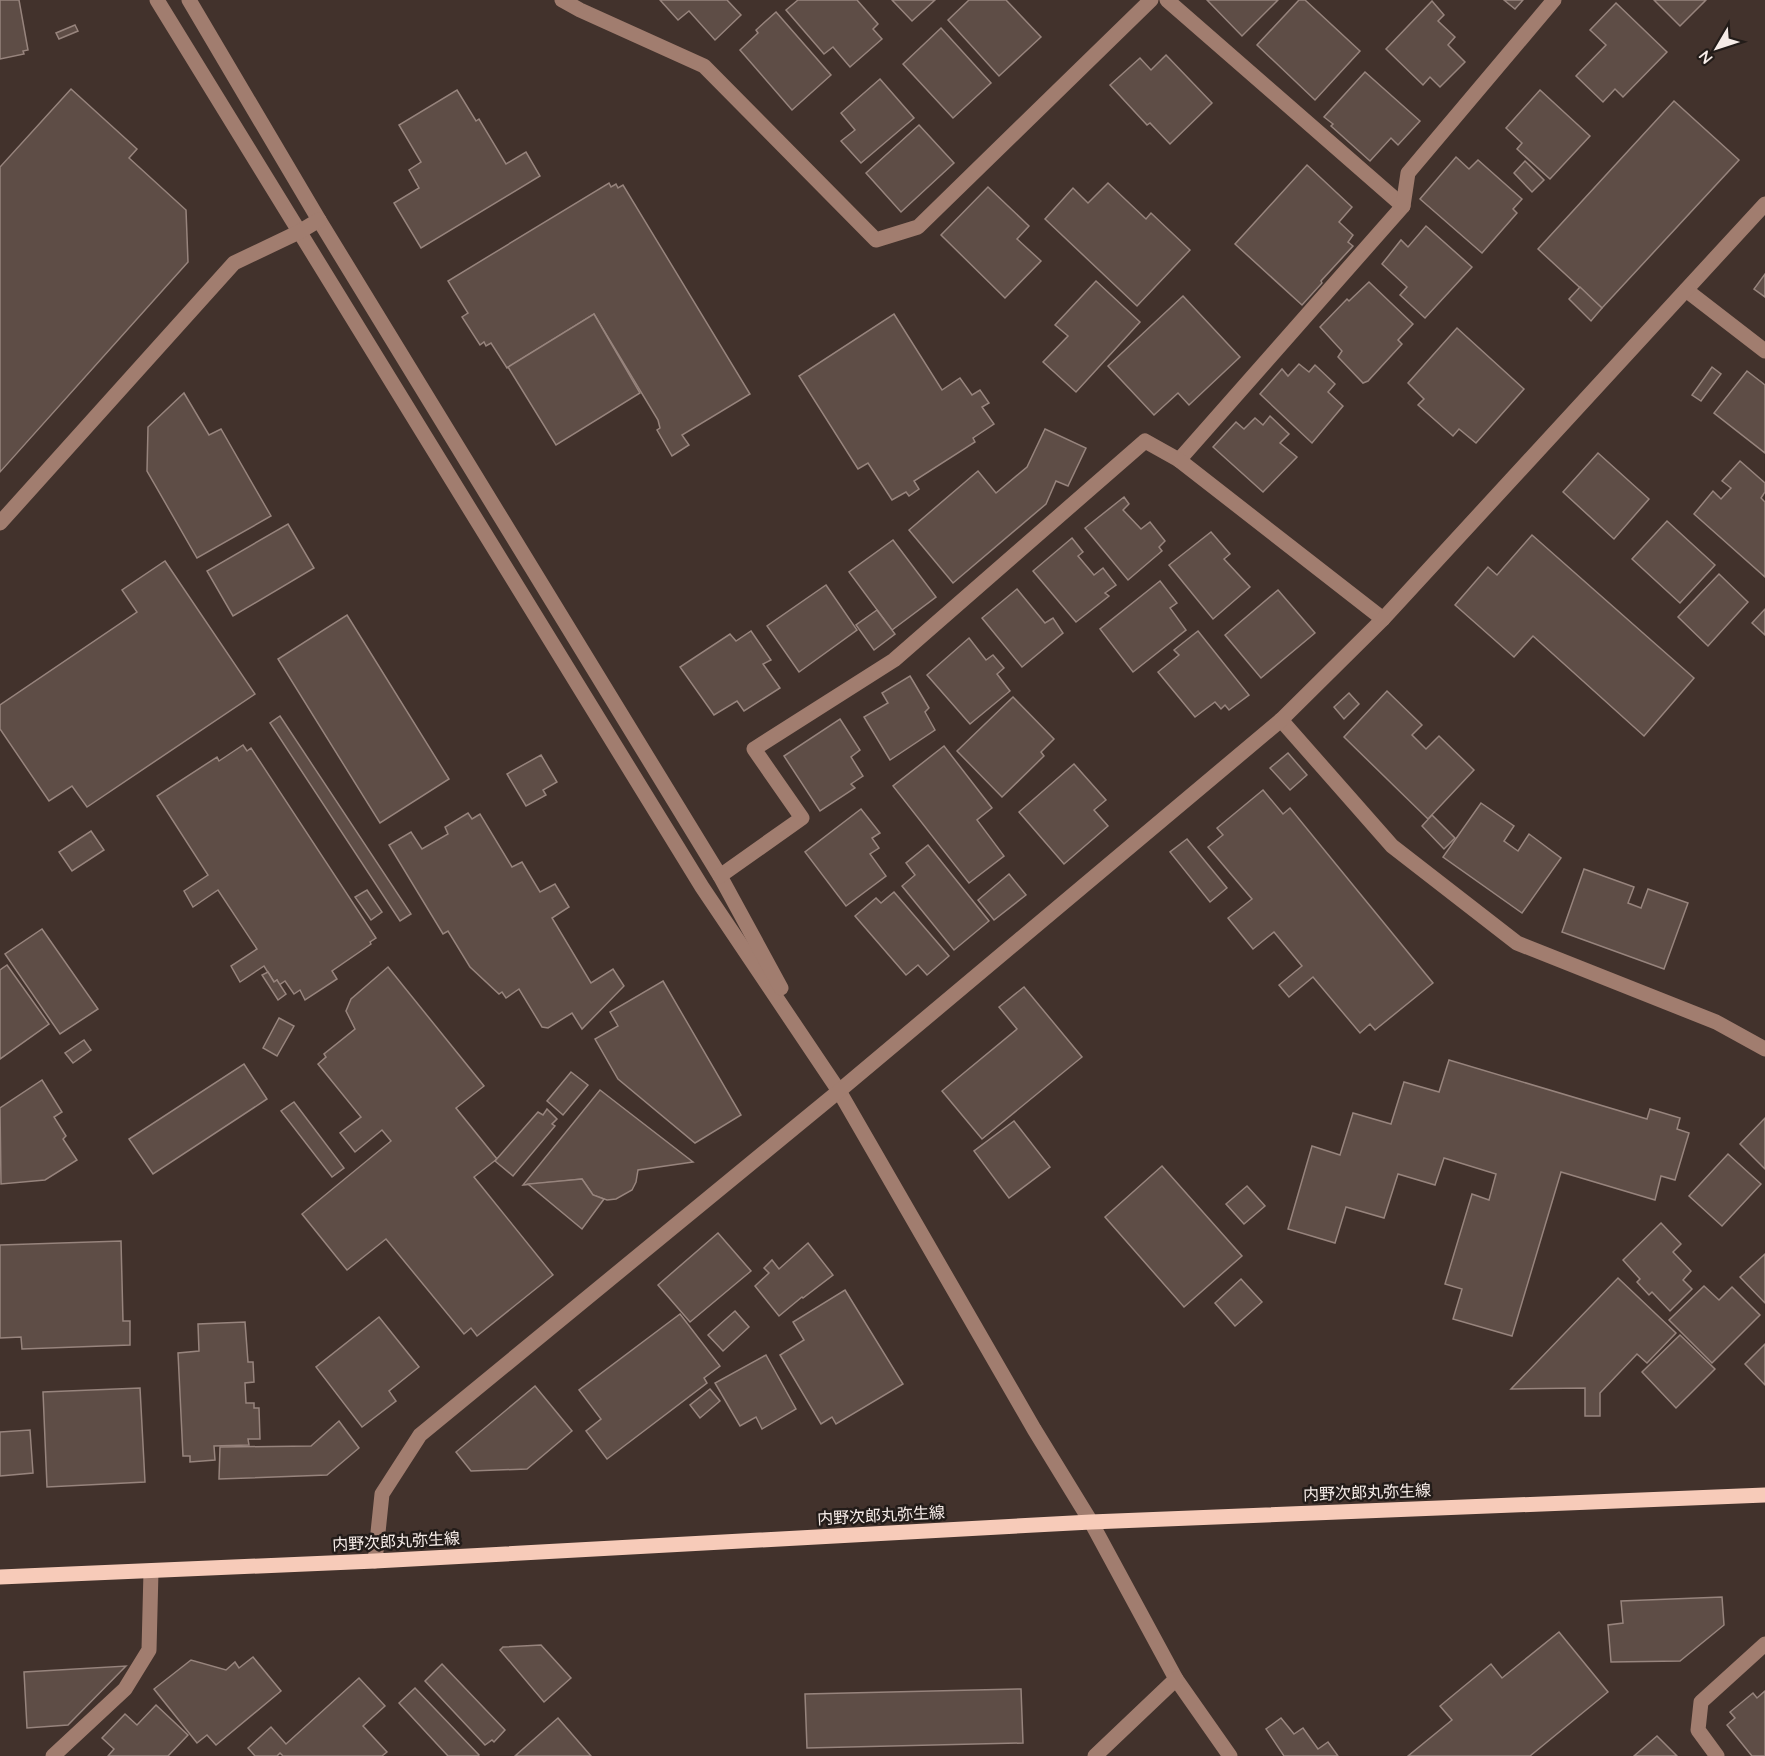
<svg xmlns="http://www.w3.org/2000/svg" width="1765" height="1756" font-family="Quicksand,'Noto Sans JP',sans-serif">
	<rect width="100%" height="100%" fill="#42322c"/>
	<!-- building -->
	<g fill="#5e4d46" stroke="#97847d" stroke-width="1.5">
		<path d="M0 0H19L28 50 23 51 24 54 0 59Z"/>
		<path d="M660 0H727L741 15 715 40 689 11 678 20Z"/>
		<path d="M798 0H857L878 24 873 29 882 39 850 67 833 47 824 54 786 10Z"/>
		<path d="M892 0H935L912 21Z"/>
		<path d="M969 0H1006L1041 37 999 76 948 20Z"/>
		<path d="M1207 0H1278L1242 36Z"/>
		<path d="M1299 0H1305L1360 51 1315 100 1257 45Z"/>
		<path d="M1504 0H1523L1515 9Z"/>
		<path d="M1654 0H1706L1680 26Z"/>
		<path d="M1432 1 1444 15 1438 21 1455 37 1448 45 1465 62 1440 87 1430 77 1423 85 1386 49Z"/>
		<path d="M1616 3 1667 52 1623 97 1615 89 1603 102 1576 76 1606 45 1590 30Z"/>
		<path d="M776 12 831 75 792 110 740 50 758 33 756 30Z"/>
		<path d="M75 25 78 31 59 39 56 33Z"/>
		<path d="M941 28 991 83 953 118 903 64Z"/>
		<path d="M1166 55 1212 103 1170 144 1150 123 1147 125 1110 85 1140 58 1151 70Z"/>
		<path d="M1365 72 1420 121 1398 145 1391 138 1370 161 1331 126 1333 124 1324 117Z"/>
		<path d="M880 79 914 118 861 163 841 141 855 130 841 113Z"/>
		<path d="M71 89 137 149 129 158 186 210 188 262 0 472V167Z"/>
		<path d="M457 90 476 121 479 119 506 164 526 152 540 176 421 248 394 203 419 188 409 170 421 162 399 125Z"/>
		<path d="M1540 90 1590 136 1550 179 1517 149 1522 143 1506 128Z"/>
		<path d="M1674 101 1739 160 1602 308 1538 249Z"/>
		<path d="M919 125 954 163 901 212 866 173Z"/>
		<path d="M1456 157 1469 169 1478 160 1522 199 1513 209 1517 213 1482 253 1420 199Z"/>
		<path d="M1525 161 1544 180 1532 192 1514 173Z"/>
		<path d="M1307 165 1352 207 1339 222 1353 235 1348 242 1353 246 1321 281 1322 283 1302 305 1235 244Z"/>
		<path d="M609 183 611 187 616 184 618 188 623 185 750 394 682 435 689 445 672 456 657 430 660 428 658 420 594 314 507 368 491 343 486 346 484 342 480 345 462 317 468 313 448 281Z"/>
		<path d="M1108 183 1146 219 1151 213 1190 250 1137 306 1045 219 1073 188 1088 203Z"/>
		<path d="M988 187 1029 226 1017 239 1041 261 1005 298 941 235Z"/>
		<path d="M1426 226 1472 267 1425 318 1400 295 1407 287 1382 264 1401 240 1408 247Z"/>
		<path d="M1765 274V297L1754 289Z"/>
		<path d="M1096 281 1140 322 1076 392 1043 362 1068 336 1055 325Z"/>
		<path d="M1369 282 1413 324 1398 340 1402 344 1368 381 1363 383 1338 357 1342 351 1320 327 1347 299 1349 301Z"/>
		<path d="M1580 287 1602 308 1591 321 1569 299Z"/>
		<path d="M1183 296 1240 357 1189 405 1178 393 1154 415 1108 366Z"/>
		<path d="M594 314 640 393 556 445 508 367Z"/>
		<path d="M894 314 942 390 960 378 972 395 980 390 989 403 982 407 994 424 973 438 975 442 914 481 919 489 909 496 906 492 892 500 868 463 858 469 799 376Z"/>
		<path d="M1457 328 1524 389 1476 443 1459 429 1453 436 1418 405 1424 399 1408 383Z"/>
		<path d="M1299 364 1309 372 1315 365 1335 384 1328 392 1343 406 1312 443 1260 394 1282 369 1288 376Z"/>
		<path d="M1712 367 1721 374 1701 401 1692 395Z"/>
		<path d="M1747 371 1765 385V453L1714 413Z"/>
		<path d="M184 393 209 435 221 429 271 516 197 558 147 471 148 427Z"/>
		<path d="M1270 416 1289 434 1280 443 1297 457 1263 492 1213 447 1236 422 1244 429 1255 418 1263 425Z"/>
		<path d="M1045 429 1086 448 1068 486 1056 481 1046 504 953 583 909 530 978 471 996 493 1027 467Z"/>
		<path d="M1598 453 1649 499 1614 539 1563 492Z"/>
		<path d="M1740 461 1765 483V492L1761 498 1765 502V577L1694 514 1713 491 1721 499 1731 488 1722 481Z"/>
		<path d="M1124 497 1129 504 1123 510 1141 529 1150 522 1165 541 1159 547 1162 551 1128 580 1085 528Z"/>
		<path d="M1667 521 1715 565 1680 603 1632 559Z"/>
		<path d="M288 524 314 568 233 616 207 571Z"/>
		<path d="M1211 532 1230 554 1224 559 1250 587 1213 619 1169 565Z"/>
		<path d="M1532 535 1694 678 1644 736 1533 636 1514 657 1455 605 1488 567 1497 575Z"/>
		<path d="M1072 538 1083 552 1078 556 1094 575 1103 568 1116 585 1105 593 1109 596 1076 622 1033 571Z"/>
		<path d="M893 540 936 597 892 630 849 572Z"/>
		<path d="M165 561 255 694 87 807 72 786 49 801 0 729V705L137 612 122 590Z"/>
		<path d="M1719 574 1748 602 1708 646 1678 617Z"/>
		<path d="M1160 581 1177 603 1170 608 1186 630 1133 672 1100 629Z"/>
		<path d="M826 585 857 630 799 672 767 626Z"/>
		<path d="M1017 589 1045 623 1053 618 1063 633 1022 667 982 618Z"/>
		<path d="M1278 590 1315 633 1261 678 1225 635Z"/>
		<path d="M1765 609V635L1752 623Z"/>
		<path d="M877 610 895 634 874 650 856 625Z"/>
		<path d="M347 615 449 779 380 823 278 659Z"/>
		<path d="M751 631 771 660 763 664 780 688 744 711 737 701 714 715 680 667 730 634 736 641Z"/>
		<path d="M1198 631 1249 695 1229 710 1225 705 1221 709 1215 702 1195 717 1158 672 1179 655 1174 650Z"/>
		<path d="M969 638 986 660 993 655 1004 668 997 674 1010 691 970 724 927 675Z"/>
		<path d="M910 676 929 708 925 712 935 730 890 760 864 717 888 703 882 693Z"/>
		<path d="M1387 691 1422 725 1412 735 1426 749 1439 736 1474 770 1428 819 1344 737Z"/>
		<path d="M1349 693 1359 704 1344 719 1334 707Z"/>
		<path d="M1013 697 1054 739 1041 752 1044 756 1002 797 957 751Z"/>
		<path d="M280 716 411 914 400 921 270 723Z"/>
		<path d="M840 719 860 750 851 757 863 776 851 784 855 788 820 811 784 756Z"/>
		<path d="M243 745 247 751 251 748 376 938 370 942 371 944 332 971 337 979 305 1000 300 990 294 994 285 981 279 985 277 980 274 982 264 966 240 982 231 966 257 949 218 890 193 907 184 891 208 875 157 796 217 757 219 761Z"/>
		<path d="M944 746 992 808 977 820 1004 856 969 883 893 786Z"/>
		<path d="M1288 753 1307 775 1290 790 1270 768Z"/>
		<path d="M541 755 557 782 543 790 546 795 526 806 507 774Z"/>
		<path d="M1074 764 1106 800 1094 810 1108 826 1064 864 1019 812Z"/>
		<path d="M1263 790 1283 814 1290 808 1433 983 1375 1030 1370 1024 1360 1033 1313 977 1289 997 1279 985 1302 966 1274 932 1253 949 1228 918 1252 899 1208 847 1223 835 1217 828Z"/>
		<path d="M1481 803 1514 826 1504 841 1518 851 1529 834 1561 858 1522 913 1443 857Z"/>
		<path d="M861 809 880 833 872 838 879 848 870 854 886 876 846 906 805 852Z"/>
		<path d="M468 813 472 819 480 814 512 867 522 862 540 892 555 884 569 907 552 918 591 983 613 969 624 986 582 1029 572 1013 548 1028 542 1027 519 989 506 998 502 992 499 994 470 967 448 931 443 934 389 845 411 832 422 849 448 834 445 827Z"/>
		<path d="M1432 815 1455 838 1444 849 1422 826Z"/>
		<path d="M91 831 104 850 72 871 59 852Z"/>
		<path d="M1187 839 1227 888 1210 902 1170 852Z"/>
		<path d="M928 845 989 921 954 950 902 886 915 875 906 863Z"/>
		<path d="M1584 869 1634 887 1628 903 1641 908 1648 889 1688 903 1664 969 1562 932Z"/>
		<path d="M1009 874 1026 895 994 920 978 900Z"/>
		<path d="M367 890 382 912 371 920 355 897Z"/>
		<path d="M894 892 949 956 927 975 918 965 906 975 855 916 876 898 881 903Z"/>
		<path d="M42 929 98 1009 60 1034 5 954Z"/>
		<path d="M7 965 49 1024 0 1059V970Z"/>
		<path d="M388 967 484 1086 456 1108 497 1159 474 1177 553 1275 477 1336 471 1328 464 1334 386 1239 347 1270 302 1214 391 1141 382 1130 355 1152 340 1133 361 1117 318 1064 326 1057 324 1054 355 1029 346 1011 351 999Z"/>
		<path d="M268 972 274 982 277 980 286 994 278 1000 262 975Z"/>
		<path d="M663 981 741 1115 695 1143 618 1079 595 1039 618 1026 610 1012Z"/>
		<path d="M1024 987 1082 1057 982 1139 942 1091 1017 1029 999 1007Z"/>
		<path d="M279 1018 294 1026 277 1056 263 1048Z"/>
		<path d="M84 1040 91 1050 73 1063 65 1053Z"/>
		<path d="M1449 1060 1647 1119 1650 1109 1680 1118 1677 1129 1689 1133 1675 1180 1661 1176 1655 1200 1561 1172 1512 1336 1453 1319 1462 1289 1445 1284 1472 1194 1489 1200 1496 1174 1444 1158 1435 1185 1398 1174 1384 1218 1346 1207 1335 1243 1288 1229 1312 1146 1340 1155 1353 1113 1391 1124 1404 1082 1439 1092Z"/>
		<path d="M244 1064 267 1099 153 1174 129 1139Z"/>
		<path d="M571 1072 588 1085 563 1115 547 1101Z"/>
		<path d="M42 1080 62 1112 54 1117 66 1136 63 1139 77 1160 45 1180 1 1184 0 1108Z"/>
		<path d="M600 1090 693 1162 638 1170 636 1182 632 1190 616 1199 607 1200 593 1195 582 1179 523 1185Z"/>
		<path d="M294 1102 344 1168 332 1177 281 1111Z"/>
		<path d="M547 1109 557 1119 552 1124 555 1126 513 1176 495 1161 538 1112 543 1115Z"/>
		<path d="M1765 1118V1169L1740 1144Z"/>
		<path d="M1014 1121 1050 1167 1009 1198 974 1151Z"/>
		<path d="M1728 1154 1761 1184 1722 1226 1689 1196Z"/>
		<path d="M1162 1166 1242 1256 1184 1307 1105 1217Z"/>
		<path d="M582 1179 593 1195 604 1199 582 1229 528 1184Z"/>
		<path d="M1247 1186 1265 1206 1244 1224 1226 1204Z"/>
		<path d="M1661 1223 1681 1244 1673 1252 1691 1271 1683 1280 1692 1289 1670 1311 1652 1292 1649 1295 1637 1282 1640 1279 1623 1260Z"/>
		<path d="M718 1233 751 1271 690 1322 658 1285Z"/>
		<path d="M121 1241 123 1321H130V1345L22 1349 21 1337 0 1338V1245Z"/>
		<path d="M808 1243 833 1275 803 1298 802 1297 779 1316 755 1286 769 1273 764 1268 772 1260 779 1269Z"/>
		<path d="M1765 1254V1303L1740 1277Z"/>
		<path d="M1618 1278 1676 1333 1647 1363 1637 1354 1600 1393V1416H1585V1388L1511 1389Z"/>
		<path d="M1241 1279 1262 1302 1235 1326 1215 1303Z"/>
		<path d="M1704 1286 1719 1300 1732 1287 1760 1315 1712 1363 1669 1320Z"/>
		<path d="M845 1290 903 1384 836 1424 832 1417 821 1424 780 1355 804 1340 793 1322Z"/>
		<path d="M735 1311 749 1327 723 1351 708 1335Z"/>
		<path d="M680 1314 720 1366 704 1378 707 1383 607 1459 586 1431 601 1419 579 1390Z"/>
		<path d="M379 1317 419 1367 389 1391 396 1401 362 1427 316 1367Z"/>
		<path d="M245 1322 248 1362H253L254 1382 245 1383 246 1403H254V1408H259L260 1439H248L249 1445 214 1446 215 1460 190 1462V1456H183L178 1353 199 1351 198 1324Z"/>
		<path d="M1680 1335 1715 1369 1676 1408 1642 1372Z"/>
		<path d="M1765 1344V1385L1745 1364Z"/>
		<path d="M766 1355 796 1409 762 1429 756 1417 740 1426 715 1383Z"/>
		<path d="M535 1386 572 1431 527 1469 471 1471 456 1452Z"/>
		<path d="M140 1388 145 1482 47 1487 43 1392Z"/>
		<path d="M710 1389 720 1401 700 1418 690 1405Z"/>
		<path d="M339 1421 359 1448 327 1475 219 1479 220 1447 311 1446Z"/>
		<path d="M30 1430 33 1473 0 1476V1432Z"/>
		<path d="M1722 1597 1724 1625 1680 1661 1611 1662 1608 1625 1623 1623 1621 1601Z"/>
		<path d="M1559 1632 1608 1692 1530 1756H1408L1452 1720 1440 1706 1491 1664 1502 1678Z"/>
		<path d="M541 1645 571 1678 544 1702 500 1650 503 1647Z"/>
		<path d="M253 1657 281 1691 216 1745 207 1735 197 1743 154 1689 191 1660 226 1670 235 1662 239 1668Z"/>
		<path d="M442 1664 505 1730 494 1742 492 1740 485 1745 425 1681Z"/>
		<path d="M126 1666 68 1725 27 1728 24 1672Z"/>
		<path d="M359 1678 385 1706 363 1726 387 1752 382 1756H283L280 1753 277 1756H255L248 1748 271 1727 286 1744Z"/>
		<path d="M415 1688 479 1755 478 1756H448L399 1703Z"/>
		<path d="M1021 1689 1023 1743 807 1748 805 1694Z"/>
		<path d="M1765 1691V1756H1752L1727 1725 1735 1718 1730 1712 1753 1693 1757 1698Z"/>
		<path d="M156 1705 188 1735 168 1756H108L114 1749 102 1738 125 1714 137 1725Z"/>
		<path d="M558 1718 591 1756H515Z"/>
		<path d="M1281 1718 1294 1734 1303 1728 1318 1749 1328 1742 1338 1756H1284L1266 1729Z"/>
		<path d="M1657 1736 1677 1756H1634Z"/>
	</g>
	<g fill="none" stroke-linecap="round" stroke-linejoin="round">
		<!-- minor -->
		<g stroke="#a17d6f" stroke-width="15">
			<path d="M157 0 702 887 839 1091 1034 1429 1091 1522 1176 1679 1230 1756"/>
			<path d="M189 0 319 220 720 876 781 988"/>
			<path d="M562 0 580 10 704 66 876 240 918 227 1151 0"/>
			<path d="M1167 0 1403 206"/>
			<path d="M1686 290 1765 351"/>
			<path d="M1179 460 1403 206 1408 173 1554 0"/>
			<path d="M0 523 234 263 299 232 319 220"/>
			<path d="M1281 720 1392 846 1517 943 1716 1022 1765 1049"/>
			<path d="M720 876 802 818 754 749 894 660 1145 441 1179 460 1383 619"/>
			<path d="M375 1561 382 1494 420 1435 839 1091 1281 720 1383 619 1765 204"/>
			<path d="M53 1756 125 1689 149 1650 151 1571"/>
			<path d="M1095 1756 1176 1679"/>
			<path d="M1717 1756 1698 1730 1701 1702 1765 1644"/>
		</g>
		<!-- major -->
		<path stroke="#f7cbb9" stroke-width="15" d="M0 1577 375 1561 1091 1522 1765 1495"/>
	</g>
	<g text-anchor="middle" stroke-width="5" stroke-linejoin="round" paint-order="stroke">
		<!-- street labels -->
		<g font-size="16" fill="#f6ece8" stroke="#231c19">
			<text transform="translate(1367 1492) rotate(-2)" y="6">内野次郎丸弥生線</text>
			<text transform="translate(881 1515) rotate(-3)" y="6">内野次郎丸弥生線</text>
			<text transform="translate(396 1541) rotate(-3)" y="6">内野次郎丸弥生線</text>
		</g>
	</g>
	<!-- north arrow -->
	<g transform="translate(1717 48) rotate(231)" stroke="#231c19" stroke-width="4.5" paint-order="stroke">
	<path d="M0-4.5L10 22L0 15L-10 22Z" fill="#f6ece8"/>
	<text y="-9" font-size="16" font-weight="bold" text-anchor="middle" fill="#f6ece8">N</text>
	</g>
</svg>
